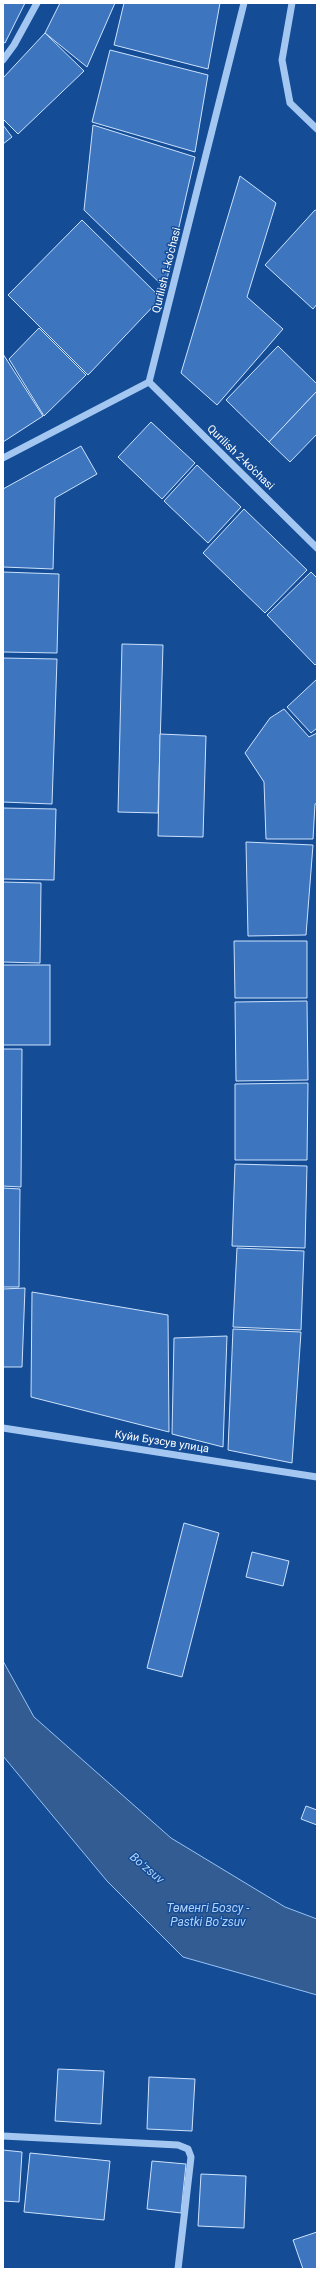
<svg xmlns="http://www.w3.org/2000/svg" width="320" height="2272" font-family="Roboto,sans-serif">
	<rect width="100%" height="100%" fill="#144c96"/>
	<!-- water -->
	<path fill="#335c92" stroke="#96c2f5" d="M3 1661 34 1717 171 1838 285 1907 317 1919V1995L183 1957 107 1881 3 1756Z"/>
	<!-- building -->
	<g fill="#3d76be" stroke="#cce2fd">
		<path d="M3 3H25L5 43 3 42Z"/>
		<path d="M60 3H115L87 67 45 33Z"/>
		<path d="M124 3H220L208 69 114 45Z"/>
		<path d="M45 33 84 71 18 134 3 119V78Z"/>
		<path d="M110 50 208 75 195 152 92 122Z"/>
		<path d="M3 125 12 137 3 144Z"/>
		<path d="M93 125 195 157 165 288 84 210Z"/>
		<path d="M240 176 276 203 247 297 283 329 217 405 181 373Z"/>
		<path d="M315 210 317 211V304L313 309 265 265Z"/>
		<path d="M82 220 161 298 88 375 8 295Z"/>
		<path d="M39 328 86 375 44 416 9 359Z"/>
		<path d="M278 346 317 384V391L269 442 226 400Z"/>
		<path d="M3 354 43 416 3 442Z"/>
		<path d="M317 391V434L290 462 269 442Z"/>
		<path d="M151 422 195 463 162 499 118 457Z"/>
		<path d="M81 446 97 474 55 498 53 569 3 567V489Z"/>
		<path d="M197 465 241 507 208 543 164 501Z"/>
		<path d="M244 509 307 570 265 613 203 553Z"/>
		<path d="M3 572 59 574 57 653 3 652Z"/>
		<path d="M311 572 317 578V663L315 665 267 615Z"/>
		<path d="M122 644 163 645 158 813 118 812Z"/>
		<path d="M3 658 57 659 52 804 3 802Z"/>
		<path d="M317 679V728L311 733 287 707Z"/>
		<path d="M284 709 309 737 317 733V803L315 804 313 839H266L264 782 245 753 270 718Z"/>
		<path d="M160 734 206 736 203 837 158 836Z"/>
		<path d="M3 808 56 809 54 880 3 879Z"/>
		<path d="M246 842 313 845 306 935 248 936Z"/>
		<path d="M3 882 41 883 40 963 3 962Z"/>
		<path d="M234 941H307V998H235Z"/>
		<rect x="3" y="965" width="47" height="80"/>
		<path d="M307 1001 308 1080 236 1081 235 1002Z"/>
		<path d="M3 1049H22L21 1187 3 1186Z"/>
		<path d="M308 1083 307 1160H235V1084Z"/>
		<path d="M235 1164 307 1166 305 1248 232 1246Z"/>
		<path d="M3 1188 20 1189 19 1287H3Z"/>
		<path d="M237 1248 304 1251 301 1330 233 1327Z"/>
		<path d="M25 1288 22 1367H3V1289Z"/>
		<path d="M32 1292 168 1315 169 1432 31 1397Z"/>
		<path d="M233 1329 301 1332 292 1463 228 1450Z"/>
		<path d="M227 1336 223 1447 172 1434 174 1338Z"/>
		<path d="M184 1523 219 1533 182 1677 147 1668Z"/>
		<path d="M252 1552 289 1561 283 1586 246 1577Z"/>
		<path d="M306 1806 317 1810V1825L301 1819Z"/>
		<path d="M58 2069 104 2071 101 2124 55 2121Z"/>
		<path d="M149 2077 195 2079 192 2131 147 2129Z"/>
		<path d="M3 2150 22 2152 19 2202 3 2201Z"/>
		<path d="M30 2153 110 2161 104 2220 24 2212Z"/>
		<path d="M152 2161 186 2164 181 2213 147 2209Z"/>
		<path d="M201 2174 246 2176 244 2228 198 2226Z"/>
		<path d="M317 2232V2269H303L293 2240Z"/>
	</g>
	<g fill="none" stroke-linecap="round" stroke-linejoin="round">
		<!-- minor -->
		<g stroke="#a4c7f2" stroke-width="7">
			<path d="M292 3 282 60 290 103 317 129"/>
			<path d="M3 60 14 45 37 3"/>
			<path d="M149 382 317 548"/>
			<path d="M3 458 149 382 244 3"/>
			<path d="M3 1428 317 1477"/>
			<path d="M3 2136 178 2145 188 2149 191 2157 178 2269"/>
		</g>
	</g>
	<g text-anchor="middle" stroke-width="3" stroke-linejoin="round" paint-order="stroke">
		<!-- street labels -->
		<g font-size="11" fill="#fff" stroke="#144c96">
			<text transform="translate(166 270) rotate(-76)" y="4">Qurilish 1-ko'chasi</text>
			<text transform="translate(241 457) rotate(44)" y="4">Qurilish 2-ko'chasi</text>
			<text transform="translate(162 1441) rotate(9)" y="4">Куйи Бузсув улица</text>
		</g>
		<!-- water labels -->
		<g font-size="12" font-style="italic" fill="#b0d1f9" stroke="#144c96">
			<text transform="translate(147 1868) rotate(40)" y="4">Boʻzsuv</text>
			<text x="208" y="1912">Төменгі Бозсу -<tspan x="208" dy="14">Pastki Boʻzsuv</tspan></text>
		</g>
	</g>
	<!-- border -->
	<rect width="320" height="2272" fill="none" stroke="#ffffff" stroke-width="8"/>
</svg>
